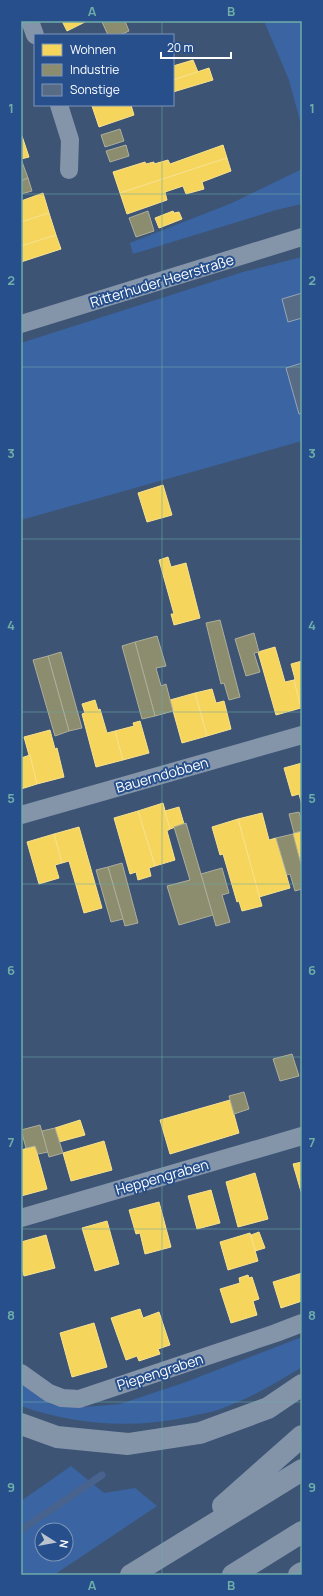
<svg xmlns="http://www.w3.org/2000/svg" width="323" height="1596" font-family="Manrope,sans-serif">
	<rect width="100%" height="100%" fill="#3d5475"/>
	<!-- green -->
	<g fill="#3a65a2" fill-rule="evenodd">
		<path d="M264 21H302V128L289 80Z"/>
		<path d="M302 169V204L276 210 133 254 130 243 232 203Z"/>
		<path d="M302 257V441L21 520V343L243 272Z"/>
		<path d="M302 1337V1367C275 1384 248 1399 218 1410 209 1413 198 1414 188 1417 132 1429 75 1425 21 1406V1383L53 1405 85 1407 120 1404 186 1382Z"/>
		<path d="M71 1466 104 1493 135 1488 157 1506 54 1575H21V1501ZM42 1530H66V1554H42Z"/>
	</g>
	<!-- homes -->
	<g fill="#f6d55c" stroke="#f9e28d">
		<path d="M62 21H87L67 31Z"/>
		<path d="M193 60 198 72 173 80V66Z"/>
		<path d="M209 68 213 80 173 92V80Z"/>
		<path d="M95 105H131L134 115 99 127 92 106Z"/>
		<path d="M21 136H22L29 157 21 159Z"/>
		<path d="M223 145 227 158 120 193 113 172 145 162 146 164 154 162V164L168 160 170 164Z"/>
		<path d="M227 158 231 171 202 182 204 189 186 194 183 186 165 192 167 200 127 214 120 193Z"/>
		<path d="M43 193 49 213 21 222V201Z"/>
		<path d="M173 211 174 213 179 212 182 219 159 228 155 218Z"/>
		<path d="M49 213 56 235 21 246V222Z"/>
		<path d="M56 235 61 249 21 262V246Z"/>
		<path d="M163 485 172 515 147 522 138 493Z"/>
		<path d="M168 557 171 567 186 563 200 618 174 625 171 614H174L159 560Z"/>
		<path d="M275 647 285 682 294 680 301 708 276 715 258 652Z"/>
		<path d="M302 661V708H301L294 680 295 679 291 664Z"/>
		<path d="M212 689 216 703 224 701 231 729 207 736 195 693Z"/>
		<path d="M195 693 207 736 182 743 170 700Z"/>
		<path d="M95 700 98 710 100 709 107 733 115 731 123 760 96 767 82 714 85 713 82 704Z"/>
		<path d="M140 721 149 753 123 760 115 731 134 726 133 723Z"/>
		<path d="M50 730 55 749 57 748 64 777 37 784 24 737Z"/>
		<path d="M30 755 37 784 21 789V758Z"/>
		<path d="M302 763V805L299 794 292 796 284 768Z"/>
		<path d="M163 803 170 829 167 831 175 860 155 866 138 811Z"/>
		<path d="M179 807 184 824 170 829 165 811Z"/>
		<path d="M138 811 155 866 149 868 151 876 138 880 136 872 130 874 114 818Z"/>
		<path d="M262 813 269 840 276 838 290 888 259 897 238 819Z"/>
		<path d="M238 819 262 906 242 911 239 901 237 902 223 854 220 855 212 827Z"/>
		<path d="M79 827 102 908 84 913 69 861 62 863 54 834Z"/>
		<path d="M302 831V868L293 834Z"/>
		<path d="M54 834 62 863 55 865 59 878 39 884 27 842Z"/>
		<path d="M230 1100 239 1133 170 1154 160 1120Z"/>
		<path d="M80 1120 85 1135 59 1142 55 1128Z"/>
		<path d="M104 1141 112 1170 71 1181 63 1153Z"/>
		<path d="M35 1146 47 1189 21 1196V1150Z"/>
		<path d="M302 1162V1195L293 1164Z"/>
		<path d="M255 1173 268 1219 238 1227 226 1182Z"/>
		<path d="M211 1190 220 1223 197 1229 188 1196Z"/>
		<path d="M159 1202 171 1247 145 1254 140 1233 136 1234 129 1210Z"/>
		<path d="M107 1221 119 1264 95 1271 82 1228Z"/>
		<path d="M259 1232 265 1248 255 1251 251 1235Z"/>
		<path d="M250 1233 258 1261 228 1270 220 1242Z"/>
		<path d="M46 1235 55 1268 24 1276 21 1264V1242Z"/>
		<path d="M302 1273V1301L281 1308 273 1282Z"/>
		<path d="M248 1275 249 1278 252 1277 259 1299 253 1301 257 1315 231 1323 220 1289 240 1283 239 1278Z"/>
		<path d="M140 1309 143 1318 159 1312 170 1345 158 1349 160 1354 139 1361 137 1356 126 1360 111 1318Z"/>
		<path d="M94 1323 107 1367 72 1377 60 1333Z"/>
	</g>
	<!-- industry -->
	<g fill="#8c8c6e" stroke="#aeae9a">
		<path d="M105 21H125L129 31 120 35H108L102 22Z"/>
		<path d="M120 129 124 141 105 147 101 135Z"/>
		<path d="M126 145 129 156 110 162 106 151Z"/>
		<path d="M21 159 28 178 21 181Z"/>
		<path d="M28 178 32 191 21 194V181Z"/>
		<path d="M148 211 154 231 136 237 129 218Z"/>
		<path d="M220 620 240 697 229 700 224 683 221 684 206 623Z"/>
		<path d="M254 633 259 652 254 653 260 672 246 676 235 639Z"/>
		<path d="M157 636 166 666 156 668 161 686 166 684 173 711 155 716 135 642Z"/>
		<path d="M135 642 155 716 142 719 122 646Z"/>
		<path d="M61 652 82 728 69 731 48 656Z"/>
		<path d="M48 656 69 731 55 736 33 660Z"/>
		<path d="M299 812 302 822V831L294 833 289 814Z"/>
		<path d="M186 823 213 915 179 925 167 886 190 880 174 827Z"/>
		<path d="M293 834 302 868V889L295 891 290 874 287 875 276 838Z"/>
		<path d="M122 863 138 923 125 926 108 867Z"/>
		<path d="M108 867 123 919 111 922 96 870Z"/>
		<path d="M222 868 229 893 222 895 230 922 216 926 201 874Z"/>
		<path d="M292 1054 299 1076 280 1081 273 1059Z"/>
		<path d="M244 1092 249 1109 234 1114 229 1096Z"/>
		<path d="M40 1125 48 1152 38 1154 35 1146 26 1148 21 1130Z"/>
		<path d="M55 1128 63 1153 49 1157 42 1131Z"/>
	</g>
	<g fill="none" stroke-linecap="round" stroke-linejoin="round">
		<!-- stream -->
		<path stroke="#48638e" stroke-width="7" d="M21 1530 102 1475"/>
	</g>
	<!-- building -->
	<g fill="#586b85" stroke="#98a5b8">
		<path d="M302 293V318L288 322 282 299Z"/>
		<path d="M302 363V413L299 414 286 368Z"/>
	</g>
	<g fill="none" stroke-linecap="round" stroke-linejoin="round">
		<!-- street -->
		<g stroke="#8494a9" stroke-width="18">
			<path d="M30 21 35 35"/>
			<path d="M59 105 70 140 69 170"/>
			<path d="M21 324 302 237"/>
			<path d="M21 815 302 735"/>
			<path d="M21 1218 302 1136"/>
			<path d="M21 1373 49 1393 62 1398 79 1399 276 1333 302 1323"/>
		</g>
		<!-- highway -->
		<g stroke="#8494a8" stroke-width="22">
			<path d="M21 1424 57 1437 128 1444 200 1433 268 1408 302 1385"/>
			<path d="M223 1506 302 1436"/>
			<path d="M131 1575 302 1470"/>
			<path d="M233 1575 302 1532"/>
			<path d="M299 1575 302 1573"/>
		</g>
	</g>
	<!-- grid -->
	<path fill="none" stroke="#6fada8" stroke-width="1" stroke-opacity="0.55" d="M162 21V35M162 105V1575M21 194H302M21 367H302M21 539H302M21 712H302M21 884H302M21 1057H302M21 1229H302M21 1402H302"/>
	<g text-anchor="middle" stroke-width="4" stroke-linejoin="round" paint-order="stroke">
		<!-- street labels -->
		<g font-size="14" fill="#fff" stroke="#264f8c">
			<text transform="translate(162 281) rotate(-17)" y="5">Ritterhuder Heerstraße</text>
			<text transform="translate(162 775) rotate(-16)" y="5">Bauerndobben</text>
			<text transform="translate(162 1177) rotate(-16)" y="5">Heppengraben</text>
			<text transform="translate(160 1372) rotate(-18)" y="5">Piepengraben</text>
		</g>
	</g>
	<!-- border -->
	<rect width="323" height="1596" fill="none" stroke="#264f8c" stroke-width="44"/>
	<!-- legend -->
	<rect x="34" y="34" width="140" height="72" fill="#264f8c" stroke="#7d95ba"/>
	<rect x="42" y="44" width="20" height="12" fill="#f6d55c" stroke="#7d95ba"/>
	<text x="70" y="54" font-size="12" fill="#ffffff">Wohnen</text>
	<rect x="42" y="64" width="20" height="12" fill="#8c8c6e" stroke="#7d95ba"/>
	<text x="70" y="74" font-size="12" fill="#ffffff">Industrie</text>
	<rect x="42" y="84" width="20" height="12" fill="#586b85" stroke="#7d95ba"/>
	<text x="70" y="94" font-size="12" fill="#ffffff">Sonstige</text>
	<!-- north arrow -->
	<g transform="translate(54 1542) rotate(101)"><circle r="19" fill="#264f8c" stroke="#7d95ba"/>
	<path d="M0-3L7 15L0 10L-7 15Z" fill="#bbc3cf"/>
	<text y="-6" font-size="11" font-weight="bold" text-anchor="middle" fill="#ffffff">N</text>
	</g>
	<!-- scale -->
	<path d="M161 52v6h70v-6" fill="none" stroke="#ffffff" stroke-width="2"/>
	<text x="167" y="52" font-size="12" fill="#ffffff" stroke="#264f8c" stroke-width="3" paint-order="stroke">20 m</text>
	<rect x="22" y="22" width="279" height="1552" fill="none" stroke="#6fada8" stroke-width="1.5"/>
	<g font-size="13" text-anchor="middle" font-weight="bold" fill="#6fada8">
		<text x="92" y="16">A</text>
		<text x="231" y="16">B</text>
		<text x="11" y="113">1</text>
		<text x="312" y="113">1</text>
		<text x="11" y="285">2</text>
		<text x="312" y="285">2</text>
		<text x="11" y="458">3</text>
		<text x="312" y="458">3</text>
		<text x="11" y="630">4</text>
		<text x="312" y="630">4</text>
		<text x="11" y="803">5</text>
		<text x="312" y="803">5</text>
		<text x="11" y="975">6</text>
		<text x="312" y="975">6</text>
		<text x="11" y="1147">7</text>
		<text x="312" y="1147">7</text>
		<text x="11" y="1320">8</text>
		<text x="312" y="1320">8</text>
		<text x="11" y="1492">9</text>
		<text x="312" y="1492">9</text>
		<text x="92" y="1590">A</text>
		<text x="231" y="1590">B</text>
	</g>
</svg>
